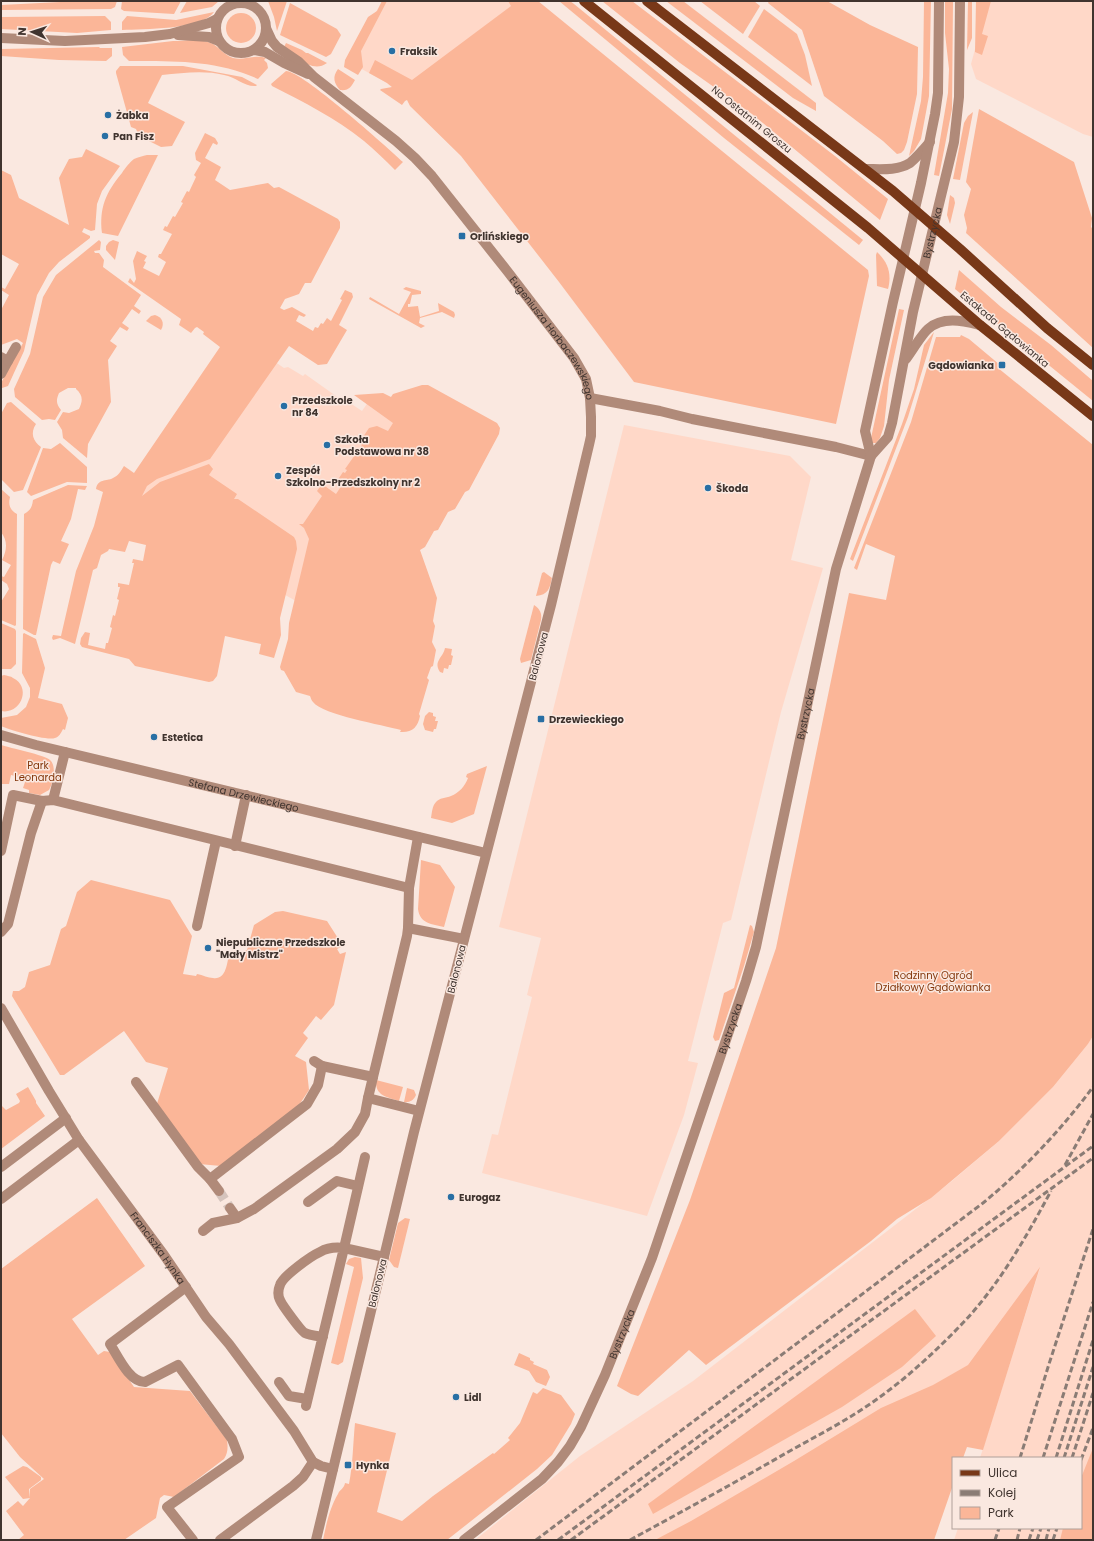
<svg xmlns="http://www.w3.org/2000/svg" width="1094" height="1541" font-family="Poppins,sans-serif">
	<rect width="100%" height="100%" fill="#fae8e0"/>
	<!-- built -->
	<g fill="#ffd8c8">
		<path d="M382 1H518L429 68 407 100 387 83 349 62Z"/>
		<path d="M988 1H1093V137L1083 134 976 79 971 64Z"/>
		<path d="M245 341 284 368 288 367 303 376 305 374 343 401H347L362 411 373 395 397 413 412 450 296 601 224 561 141 497 156 466Z"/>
		<path d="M624 425 790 456 811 477 791 560 823 568 781 712 731 920 723 923 688 1061 698 1063 684 1115 647 1216 482 1173 492 1134 498 1135 532 997 527 995 541 938 499 927Z"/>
		<path d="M1093 1036V1471L1081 1512V1458H980L1040 1268 969 1365 662 1540H475L580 1456 693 1381 952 1181 999 1141 1053 1087 1088 1044Z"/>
		<path d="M958 1528H1076L1073 1540H954Z"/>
	</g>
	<!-- green -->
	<g fill="#fbb698">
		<path d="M80 1H117L115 7 111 9 1 10V5Z"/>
		<path d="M122 1H181L174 14 124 11 121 9Z"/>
		<path d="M187 1H219L212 7 180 13Z"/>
		<path d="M268 1H287L277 31 274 17Z"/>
		<path d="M382 1H387L361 51 363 67 358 75 344 67 345 60 368 17 377 11Z"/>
		<path d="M508 1H538L868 270 869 276 836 424 634 382 559 282 461 156 410 106 407 100 405 101 402 105 380 90 381 89 392 87 387 83 369 73 375 60 412 80 511 6Z"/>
		<path d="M559 1H570L574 4 863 240 859 245 724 138Z"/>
		<path d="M602 1H632L835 156 888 199 880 220 752 114 680 63Z"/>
		<path d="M666 1H683L816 103V111L793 98Z"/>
		<path d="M700 1H754L760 6 743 34Z"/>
		<path d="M769 1H827L870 25 918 47 917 94 907 142 904 150 901 153 897 154 883 141 824 96 802 30 768 3Z"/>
		<path d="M924 1H931L929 96 921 139 914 151 909 156 921 101 923 77Z"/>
		<path d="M945 1H953L952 109 939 176 934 175 948 93 949 69 945 33Z"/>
		<path d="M968 1H972V38L967 50Z"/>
		<path d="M976 1H991L982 34 988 36 982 55 975 52Z"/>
		<path d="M290 3 337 29 341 35 331 54 326 57 280 35Z"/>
		<path d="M764 9 797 34 805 55 812 86 748 37Z"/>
		<path d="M214 12C201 30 143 29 122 30V22L127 16 176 20Z"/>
		<circle cx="241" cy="28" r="15"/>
		<path d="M105 16 111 22V30L77 33 1 29V17Z"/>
		<path d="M173 41C185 41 202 38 213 44 220 48 224 55 233 58 244 61 255 54 266 58L264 60 267 63 268 68 258 79C218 60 172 61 129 61L123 55 122 47Z"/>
		<path d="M286 43 302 50 306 53H308L327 63C312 74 296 56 284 47Z"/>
		<path d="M99 47 100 48H112V56L106 61 59 60 1 56V49Z"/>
		<path d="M120 66H183L242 77 257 85 256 86C244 87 236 77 224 75 204 70 183 73 162 75L148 103 185 122 172 146 161 147 139 136 136 129 131 127 116 73V71Z"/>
		<path d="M338 69 355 80C351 87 349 91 340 90 334 83 332 77 338 69Z"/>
		<path d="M286 71C302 71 387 147 403 162L395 170C385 160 375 150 364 141 336 118 303 102 272 86L271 84Z"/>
		<path d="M979 109 1074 162 1092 218 1091 227 1093 229V348L966 233 967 228 964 215 971 189 966 182Z"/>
		<path d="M973 112 960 180 953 179 964 123 968 116Z"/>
		<path d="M205 133 215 138 218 143 217 145 213 143 205 158 221 167 215 180 230 190 268 183 274 188 279 187 338 219 340 222V228L311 283H305L299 294 285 299 280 308 284 310 292 307 306 315 304 317 299 315 296 321 313 331 315 327 318 328 321 323 323 324 327 318 331 321 342 300 340 299 345 290 352 293 353 297 339 325 347 330 327 364 318 365 289 346 210 459 157 479 147 486 142 496 160 482 209 464 213 469 209 475 237 494 234 499H238L294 537 296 541 297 549 280 618 281 635 274 658 259 654 261 644 225 636 217 676 213 681 209 682 135 666 129 659 82 647 80 644 81 638 85 632 90 633 88 645 105 649 106 643H108L112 628 110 627 113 615 115 616 119 600 117 599 120 587H118V583L129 585 134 563H132L133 559 143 561 146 545 129 541 125 552 109 549 108 551 101 555 97 568 93 570 75 644 60 638 53 640 52 638 53 635 61 636 76 571 94 526 103 492 96 489C98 478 106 482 113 478 118 476 121 471 124 466L134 473 220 347 203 334 204 332 197 327 195 328 191 333 179 325 181 319 128 282 130 278 134 283 136 279 133 261 137 251 147 256 144 261 146 262 143 268 159 276 166 262 158 257 159 254H161L172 234 163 230 165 226 167 227 173 216 175 217 183 203 181 202 187 191 189 192 196 177 194 175 201 163 196 160 195 153Z"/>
		<path d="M86 149 120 166 102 191 97 204 95 230 91 231 84 228 82 232 90 236V238L59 262 49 273 37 295 24 351 8 386 2 388 1 383 23 343 17 339 1 345V310L9 295 1 290V287L5 289 19 264 1 254V170L11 175 19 198 69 225 59 178 69 159 82 157Z"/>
		<path d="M147 155H158L118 236 102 233C99 208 106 192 122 173 125 168 130 162 134 159 138 157 143 156 147 155Z"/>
		<path d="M950 195 954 198 955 203 950 224 947 215Z"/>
		<path d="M99 240 101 242 100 250 94 251 95 253H99L104 260 103 267 141 295 134 306 141 311 139 314 132 309 122 323 129 328 127 331 120 327 110 341 117 346 108 360 111 402 88 444 87 458 63 438 62 430 57 422 63 412 69 413 79 409C83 401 83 395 76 389V388H68L59 393C56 400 56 404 61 410L55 420 49 419 42 420 15 397 14 389 30 354 43 297 56 275Z"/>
		<path d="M113 240 119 242 115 260 106 250V246L109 242Z"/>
		<path d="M877 252C888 262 892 274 888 289L877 286 876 255Z"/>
		<path d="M959 270 1001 307 1051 345 1093 381V401L955 289Z"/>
		<path d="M406 287 421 291V294L412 295 410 304H408V307L418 306 420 317 439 311 438 303 454 312 455 315 454 318 442 312 420 318 419 323 425 326 421 328 369 299 370 297 399 314 411 292 403 289Z"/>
		<path d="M899 309 904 310 889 380 884 426 880 438 876 443H872L871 438Z"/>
		<path d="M155 315C162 317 165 323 161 330L146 321 151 316Z"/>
		<path d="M934 332 908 417 853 561 850 559 902 424 914 389 924 345Z"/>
		<path d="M961 335 969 339 1000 365 998 368 1093 445V1036L1088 1044 1053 1087 999 1141 931 1198 897 1219 871 1241 706 1365 689 1350 638 1396 631 1394 617 1386 690 1200 776 948 849 593 886 600 895 556 866 544 857 570 854 568 911 422 936 337H960Z"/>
		<path d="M422 385H428L497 423 500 428 499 434 469 490 465 492 455 509 448 512 438 530 434 531 425 547 420 550 437 598 433 621 435 626 432 642 436 650 433 666 431 667 427 678 429 680 419 714 420 716C418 727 412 733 400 732L401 730C383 725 323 715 313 702 311 700 311 698 310 696L296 692 284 671 281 670 280 667 288 639 289 623 309 539 304 528 299 524H303L322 496 317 491 322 484 336 494 342 485 337 481 343 472 345 473 347 470 345 469 362 445 359 443 369 428 377 426 388 431 393 423 354 395 383 393 391 397 393 394Z"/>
		<path d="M11 402 36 424C30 433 33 441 41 447L23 490 14 492 1 479V414L7 403Z"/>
		<path d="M60 443 87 467V483L67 482 31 496 27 492 43 448 51 449Z"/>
		<path d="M68 485 87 486 85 490 78 489 71 519 61 541 69 544 60 564 53 561 51 565 36 635H34L23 629 24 514C31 510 32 507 33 500Z"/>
		<path d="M1 489 10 497C8 505 10 510 17 514L16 625 15 626 1 620V602L9 589 7 584 1 580V576L4 577 11 565 2 560C7 550 8 541 1 532Z"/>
		<path d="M544 572 552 578C550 588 548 595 536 596L542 573Z"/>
		<path d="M534 605C540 609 542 613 541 620L531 660 521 663 520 659Z"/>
		<path d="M1 623 15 629 16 631V664L11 669H1Z"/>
		<path d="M24 633 36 639 45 668 38 698 62 704 68 718 65 730 63 729C61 733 59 737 55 738 46 741 10 730 1 726V718L17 715 26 707 30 697V688L22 673 23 634Z"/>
		<path d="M445 648 452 649 451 655 453 656 451 665H449L448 669 444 668 443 673 440 672C433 661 443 658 445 648Z"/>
		<path d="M4 675C7 676 11 676 13 678 32 687 21 715 1 711V676Z"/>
		<path d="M429 712 433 713V716L436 717 435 721H438L436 729H434L433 732 425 730 423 724 425 716Z"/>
		<path d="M1 745C10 748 45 755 50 760 57 766 53 783 49 790L40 795 29 793V790L23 788 26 779 11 775 9 784H2L1 788Z"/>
		<path d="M487 766 474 814 452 823 431 818C432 813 432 806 436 802 439 798 446 798 451 796 459 793 465 786 468 778L466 777 467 774Z"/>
		<path d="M421 860 440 865 455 887 444 927C432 924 420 924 418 909Z"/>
		<path d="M91 880 170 900 192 936 183 974 196 976 197 974C203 975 208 978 213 978 226 980 227 964 229 954L234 956 247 950 254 925 275 912 283 911 327 921 343 946 337 949 340 954 346 952 334 1005 321 1020 316 1016 303 1033 308 1038 295 1056 306 1062 309 1090 295 1111 221 1166 199 1164 156 1107 168 1068 146 1062 124 1031 64 1075H60L12 996 13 991H19L25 987 29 972 50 965 61 929 66 926 77 892Z"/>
		<path d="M750 925 752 926 754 932 744 966 719 1040 715 1041 713 1037 724 993 734 988Z"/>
		<path d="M376 1080 403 1087 399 1101C387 1097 375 1096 376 1080Z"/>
		<path d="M28 1087 36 1101V1103L45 1116 1 1149V1105L6 1110 19 1103 20 1101 16 1094Z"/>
		<path d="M407 1088 414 1090 416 1095C414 1100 409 1103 404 1102Z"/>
		<path d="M97 1198 145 1266 72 1319 98 1355 104 1351 110 1352 134 1387 190 1391 227 1440C228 1447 228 1453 224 1459L174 1497 164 1495 160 1498 156 1518 124 1540H18L24 1535 6 1511 18 1501 23 1506 30 1498V1489L44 1479 20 1457 1 1433V1269Z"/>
		<path d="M405 1218 410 1219 398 1268 394 1267 389 1260 398 1223Z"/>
		<path d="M355 1257 361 1258 363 1278 343 1362 338 1365 331 1363 354 1267 346 1264 349 1259Z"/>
		<path d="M1040 1267 983 1450 967 1447 963 1458H953V1485L934 1540H655L691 1521 794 1461 881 1408 933 1385 968 1365Z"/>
		<path d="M915 1309 936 1336 902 1367 842 1407 653 1514 648 1504Z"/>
		<path d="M519 1353 530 1358V1360L534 1362 533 1364 547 1370 550 1377 546 1386 536 1382 529 1371 514 1365Z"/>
		<path d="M543 1388 561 1395 575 1414 571 1424 552 1455 537 1469 447 1540H323C326 1525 330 1507 338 1494 340 1489 344 1489 345 1483L349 1484C353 1464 353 1443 355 1423L396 1433 377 1512 402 1521 433 1496 493 1453 494 1454 510 1440 508 1438 520 1423 533 1392 537 1394Z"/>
		<path d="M1093 1448V1540H1060L1063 1528H1081V1478Z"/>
		<path d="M23 1466 27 1467 41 1477V1480L29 1489 30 1498 23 1499 5 1477Z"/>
	</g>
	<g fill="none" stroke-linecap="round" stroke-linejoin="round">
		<!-- minor-tunnel -->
		<path stroke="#d5c4bd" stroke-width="10" stroke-dasharray="10 5" stroke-linecap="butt" d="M219 1191 230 1208"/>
		<!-- minor -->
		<g stroke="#b08a79" stroke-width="10">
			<circle cx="241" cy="28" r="25"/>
			<path id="s1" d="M266 28 272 41 277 47 299 62 314 77 396 141 415 158 432 176 508 272 574 358 586 379 590 398 591 417V436L589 445 551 605 414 1132 316 1540"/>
			<path d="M178 35 209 37 219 41"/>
			<path d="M1 38 65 41 145 37 170 34 209 23 217 19"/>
			<path d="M254 50 265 52 284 63 308 74"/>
			<path d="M866 169C880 169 897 171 910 163 917 157 924 149 930 142"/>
			<path d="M1 357 8 361 1 374"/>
			<path d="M906 359C912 351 922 334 928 329 943 316 963 321 980 325"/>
			<path d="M8 361 16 347"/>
			<path d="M590 398 660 411 692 419 836 447 871 456"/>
			<path d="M871 456 865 431 893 302 921 183 935 114 938 93 939 1"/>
			<path id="s2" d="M1 735 36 745 486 853"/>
			<path d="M53 800 65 752"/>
			<path d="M235 846 246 795"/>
			<path d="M1 851 13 795 42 801 53 800 409 888 418 837"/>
			<path d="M197 926 216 841"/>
			<path d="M408 928 464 939"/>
			<path d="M1 932 8 924 31 833 42 801"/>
			<path id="s3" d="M1 1008 49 1091 79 1140 164 1255 206 1317 229 1344 294 1431 313 1462 321 1466 333 1469"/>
			<path d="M314 1061 322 1066 373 1077 368 1098 419 1111"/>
			<path d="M373 1077 407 936 408 928 409 888"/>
			<path d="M136 1082 198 1167 210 1179 307 1104 318 1085 322 1066"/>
			<path d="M365 1157 344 1248 384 1257"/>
			<path d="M1 1167 66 1118"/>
			<path d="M210 1179 219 1191"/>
			<path d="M1 1199 79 1140"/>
			<path d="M308 1202 337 1181 358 1186"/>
			<path d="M230 1208 237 1218"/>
			<path d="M203 1231 213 1223 237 1218 254 1209 337 1149 355 1132 365 1114 368 1098"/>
			<path d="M186 1287 110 1344C118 1356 129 1382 145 1382L178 1365 232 1439 239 1457 167 1507 193 1540"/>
			<path d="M279 1382 289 1396 307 1399"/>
			<path d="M306 1406 344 1248C336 1247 327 1248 320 1252 311 1256 283 1276 280 1285 278 1290 278 1296 280 1300 282 1305 301 1331 305 1333 309 1335 317 1336 323 1337"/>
			<path d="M220 1540 293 1486 303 1477 313 1462"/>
			<path id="s4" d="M464 1540 542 1479 558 1462 570 1446 581 1427 605 1375 652 1258 746 981 756 947 836 569 871 456 888 437 892 423 913 312 954 142 959 97 960 1"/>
		</g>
		<!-- major -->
		<g stroke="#783818" stroke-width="10">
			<path d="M584 1 868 228 980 325 1093 416"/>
			<path d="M647 1 893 191 960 249 1047 328 1093 365"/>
		</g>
		<!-- rail -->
		<g stroke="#8a7c75" stroke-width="3" stroke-dasharray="6 3" stroke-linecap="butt">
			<path d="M1065 1165 1093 1114"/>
			<path d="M1020 1458 1049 1364 1093 1229"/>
			<path d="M1043 1458 1093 1302"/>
			<path d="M1056 1458 1093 1340"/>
			<path d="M1064 1458 1093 1367"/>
			<path d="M1072 1458 1093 1393"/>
			<path d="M1081 1460 1093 1428"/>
			<path d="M536 1540 983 1203C1024 1169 1061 1130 1093 1087"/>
			<path d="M558 1540 1093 1146"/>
			<path d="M571 1540 1093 1158"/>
			<path d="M630 1540C683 1511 736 1482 788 1452 813 1438 838 1425 861 1410 898 1386 930 1357 960 1326 998 1287 1025 1239 1051 1191"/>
			<path d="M995 1540 999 1528"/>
			<path d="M1017 1540 1020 1528"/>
			<path d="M1029 1540 1033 1528"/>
			<path d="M1037 1540 1041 1528"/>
			<path d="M1046 1540 1049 1528"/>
			<path d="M1053 1540 1057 1528"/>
		</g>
	</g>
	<!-- markers -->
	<g fill="#286fa4" stroke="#fae8e0" stroke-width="1.5">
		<circle cx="392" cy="51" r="4"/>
		<circle cx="108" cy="115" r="4"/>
		<circle cx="105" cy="136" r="4"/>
		<rect x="458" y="232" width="8" height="8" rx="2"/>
		<rect x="998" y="361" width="8" height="8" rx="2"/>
		<circle cx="284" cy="406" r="4"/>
		<circle cx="327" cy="445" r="4"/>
		<circle cx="278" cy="476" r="4"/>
		<circle cx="708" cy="488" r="4"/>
		<rect x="537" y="715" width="8" height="8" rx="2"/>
		<circle cx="154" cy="737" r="4"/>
		<circle cx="208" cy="948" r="4"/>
		<circle cx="451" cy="1197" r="4"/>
		<circle cx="456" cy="1397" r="4"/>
		<rect x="344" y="1461" width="8" height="8" rx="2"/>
	</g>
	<g text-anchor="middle" stroke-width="3" stroke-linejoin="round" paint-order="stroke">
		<!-- poi labels -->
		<g font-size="10" font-weight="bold" fill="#40342f" stroke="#fae8e0" text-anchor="start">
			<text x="400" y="55">Fraksik</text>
			<text x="116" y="119">Żabka</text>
			<text x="113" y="140">Pan Fisz</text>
			<text x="470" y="240">Orlińskiego</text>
			<text x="994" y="369" text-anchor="end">Gądowianka</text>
			<text x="292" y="404">Przedszkole<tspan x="292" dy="12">nr 84</tspan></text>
			<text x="335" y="443">Szkoła<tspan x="335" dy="12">Podstawowa nr 38</tspan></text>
			<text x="286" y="474">Zespół<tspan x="286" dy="12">Szkolno-Przedszkolny nr 2</tspan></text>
			<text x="716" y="492">Škoda</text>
			<text x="549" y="723">Drzewieckiego</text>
			<text x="162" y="741">Estetica</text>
			<text x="216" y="946">Niepubliczne Przedszkole<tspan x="216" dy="12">"Mały Mistrz"</tspan></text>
			<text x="459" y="1201">Eurogaz</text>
			<text x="464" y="1401">Lidl</text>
			<text x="356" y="1469">Hynka</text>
		</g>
		<!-- street labels -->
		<g font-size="10" fill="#40342f" stroke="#fae8e0">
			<text transform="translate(752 119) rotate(39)" y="4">Na Ostatnim Groszu</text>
			<text dy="4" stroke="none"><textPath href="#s4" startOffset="1415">Bystrzycka</textPath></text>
			<text transform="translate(1005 329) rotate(40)" y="4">Estakada Gądowianka</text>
			<text dy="4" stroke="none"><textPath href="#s1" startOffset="427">Eugeniusza Horbaczewskiego</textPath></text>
			<text transform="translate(538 656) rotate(-75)" y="4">Balonowa</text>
			<text dy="4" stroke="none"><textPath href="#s4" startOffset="914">Bystrzycka</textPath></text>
			<text dy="4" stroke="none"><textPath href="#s2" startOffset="250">Stefana Drzewieckiego</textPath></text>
			<text transform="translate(456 969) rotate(-76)" y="4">Balonowa</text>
			<text dy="4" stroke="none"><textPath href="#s4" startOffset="590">Bystrzycka</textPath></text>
			<text dy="4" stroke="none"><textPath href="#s3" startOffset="287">Franciszka Hynka</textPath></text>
			<text transform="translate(377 1283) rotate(-76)" y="4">Balonowa</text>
			<text dy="4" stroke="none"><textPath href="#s4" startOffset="266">Bystrzycka</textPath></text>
		</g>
		<!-- park labels -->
		<g font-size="10" fill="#84370b" stroke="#fae8e0">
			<text x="38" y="769">Park<tspan x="38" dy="12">Leonarda</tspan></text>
			<text x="933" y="979">Rodzinny Ogród<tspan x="933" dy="12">Działkowy Gądowianka</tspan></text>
		</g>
	</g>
	<!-- border -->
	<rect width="1094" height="1541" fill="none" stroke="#40342f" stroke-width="4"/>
	<!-- legend -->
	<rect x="952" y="1457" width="130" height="72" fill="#fae8e0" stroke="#b0a099"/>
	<rect x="960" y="1470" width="20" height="6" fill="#783818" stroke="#b0a099"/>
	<text x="988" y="1477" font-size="12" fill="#40342f">Ulica</text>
	<rect x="960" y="1490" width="20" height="6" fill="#8a7c75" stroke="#b0a099"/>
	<text x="988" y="1497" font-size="12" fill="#40342f">Kolej</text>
	<rect x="960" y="1507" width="20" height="12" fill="#fbb698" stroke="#b0a099"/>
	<text x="988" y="1517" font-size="12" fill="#40342f">Park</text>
	<!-- north arrow -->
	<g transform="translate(32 32) rotate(273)" stroke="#fae8e0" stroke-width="3" paint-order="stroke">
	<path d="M0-3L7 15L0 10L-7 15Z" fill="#40342f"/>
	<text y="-6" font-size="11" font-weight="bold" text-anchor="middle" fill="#40342f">N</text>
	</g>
</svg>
